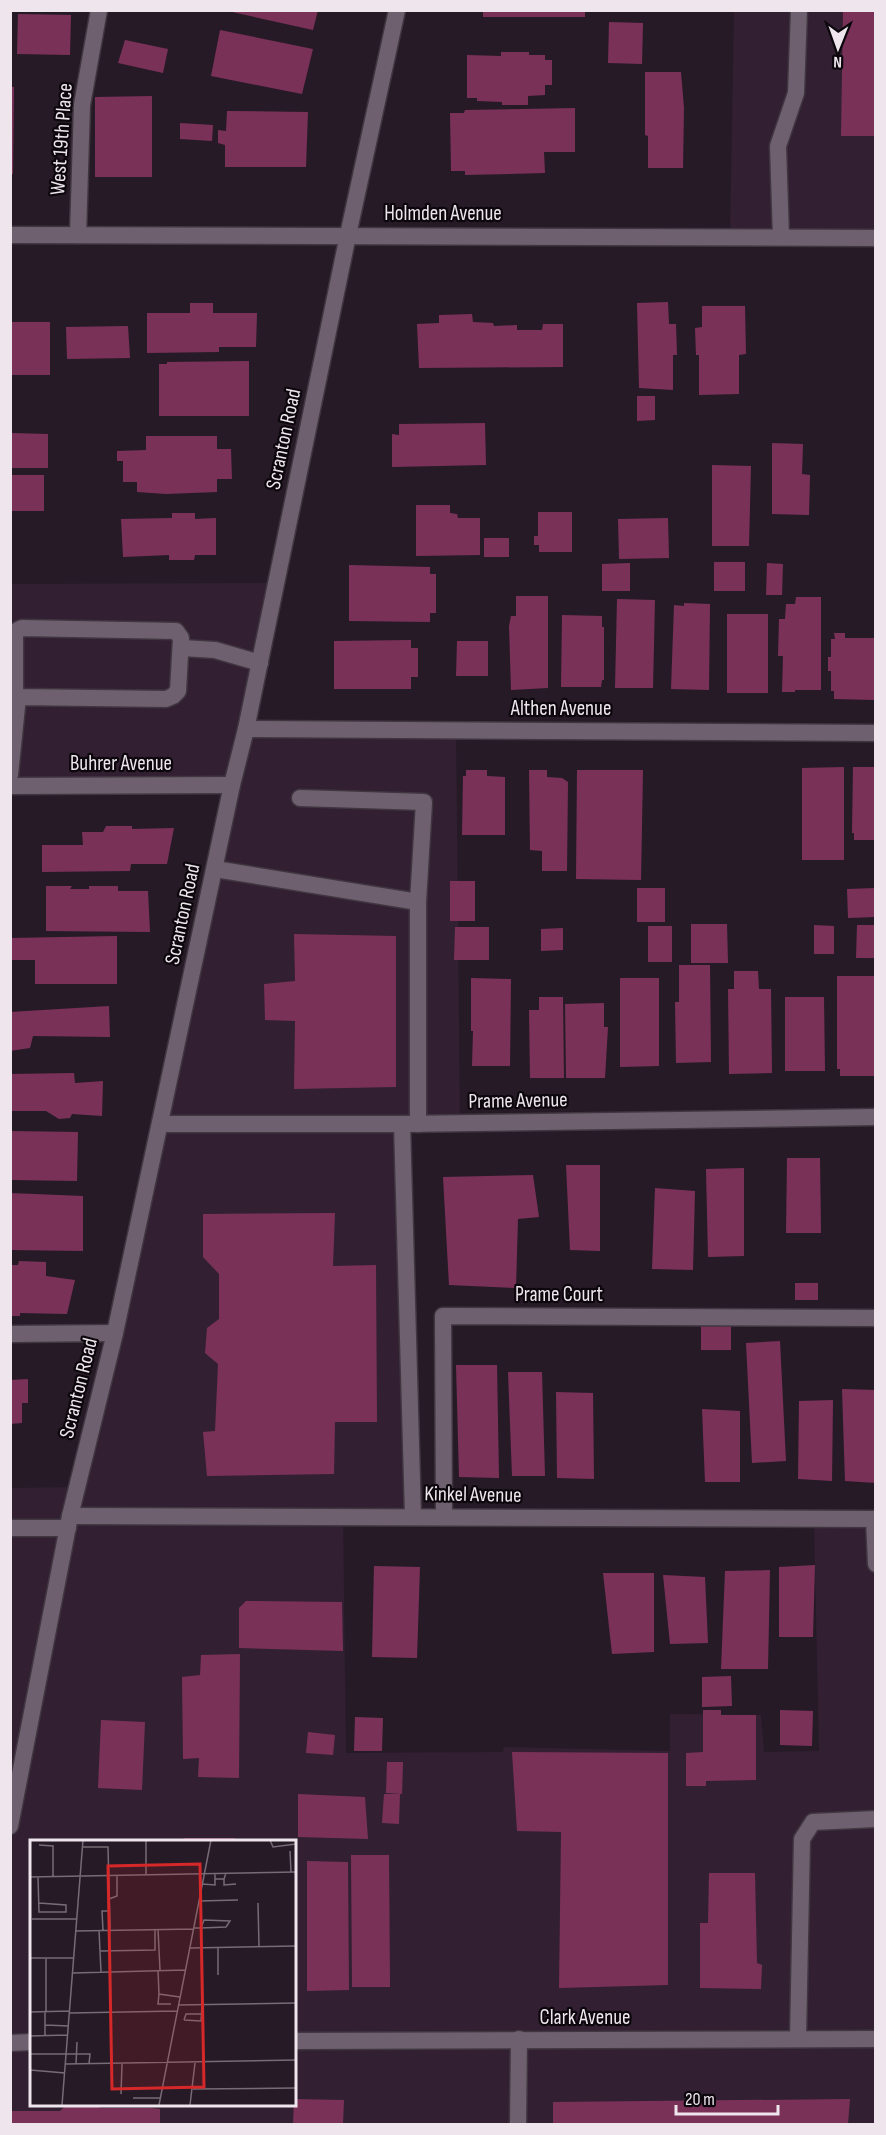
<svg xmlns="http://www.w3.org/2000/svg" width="886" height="2135" font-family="'Sofia Sans Condensed',sans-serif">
	<rect width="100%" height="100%" fill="#271a27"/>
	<!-- built -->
	<g fill="#322032" fill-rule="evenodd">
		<path d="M734 11H875V238L730 237Z"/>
		<path d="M277 583 247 728 456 730 460 1123 403 1124 413 1516 343 1518 346 1753 503 1752 504 1747 670 1751V1714L761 1715 764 1752 819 1751 814 1519H875V2124H11L10 1488 78 1487 232 786H11V584ZM32 1841H294V2104H32Z"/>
	</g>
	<!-- building -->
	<g fill="#7a3158">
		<path d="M223 10H318L313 30Z"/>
		<rect x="483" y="10" width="102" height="7"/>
		<path d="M843 10H876V136H841Z"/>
		<path d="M18 14 71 15 70 55 17 54Z"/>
		<path d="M609 22 643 23 642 64 608 63Z"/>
		<path d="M220 30 313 49 302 94 211 76Z"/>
		<path d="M125 40 168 49 163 73 118 63Z"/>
		<path d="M501 52H529V55H545V60H552V85H545V95L528 96V105H502V102L477 101V98H467V55L501 56Z"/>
		<path d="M645 72H681L684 108 683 168H648V136L645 135Z"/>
		<path d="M10 87H14L13 174H10Z"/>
		<path d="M152 96V177H95V97Z"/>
		<path d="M575 108V152H544L545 173 465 175V171H451L450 113H464L465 110Z"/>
		<path d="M227 111 308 112 306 167H225V145L218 143V130L226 131Z"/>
		<path d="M180 123 213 125 212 141 180 139Z"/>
		<path d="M668 302 669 324H676L677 355H673V390L639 388 637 303Z"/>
		<path d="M190 303H213V313H257L256 347H219V352L147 353V313H190Z"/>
		<path d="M702 306H745L746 354 739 355V394L699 395V355H696L695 328 702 327Z"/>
		<path d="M472 314 473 322 493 323 494 326 517 325V330H542L543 324H563V367L419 368 417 324 439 323V315Z"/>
		<rect x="10" y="322" width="40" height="53"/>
		<path d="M128 326 130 358 67 359 66 327Z"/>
		<path d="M249 361V416H159V364H167V362Z"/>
		<path d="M637 396H655V420L637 421Z"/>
		<path d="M485 423 486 465 392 467V434L399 435V424Z"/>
		<path d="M12 433 48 434V468H12Z"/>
		<path d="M146 436H217V449H231L232 479H217V492L166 494 137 492V482H123V461H117V451L146 450Z"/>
		<path d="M772 443 803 444 802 474 810 475 809 515 772 514Z"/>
		<path d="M712 465 751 466 749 546H712Z"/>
		<rect x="10" y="475" width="34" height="36"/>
		<path d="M416 505H450V513L457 514 458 518H480V555L416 556Z"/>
		<path d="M538 512H572V552H539V545H534V536H538Z"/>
		<path d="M172 513H195V519L216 518V555H195L194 560H169V555L123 557 121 519 172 518Z"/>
		<path d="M668 518 669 558 619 559 618 519Z"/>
		<rect x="484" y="538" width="25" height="19"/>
		<rect x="714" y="562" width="31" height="29"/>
		<path d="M630 563V591H602V564Z"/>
		<path d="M767 563 783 564 782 595H766Z"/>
		<path d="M349 565 430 567V574H436V613H430V622L349 621Z"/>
		<path d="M516 596H548V688L511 690 509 626 511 616H516Z"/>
		<path d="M796 597H821V690H795V692H782L783 656H778L779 619H785L786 604H795Z"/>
		<path d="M617 599 655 600 653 688H615Z"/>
		<path d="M684 603 710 604 709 690 671 689 674 605 684 606Z"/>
		<rect x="727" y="614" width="41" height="79"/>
		<path d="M562 615 602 616V627H604V680H602L601 687H561Z"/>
		<path d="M834 633H845V638H875V700L834 699V691H831V671H828V657H831V639H835Z"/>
		<path d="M411 640V648H418V677H411V689H334V641Z"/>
		<path d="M457 641H488V676H456Z"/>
		<path d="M844 767V860H802V768Z"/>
		<path d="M853 767H876V840H854V833H852Z"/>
		<path d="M466 770H487V776L505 777V835H462L463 776H466Z"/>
		<path d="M529 770H547V777L562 778 568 782 567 871H542V851L530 850Z"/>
		<path d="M577 770H643L641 880 576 879Z"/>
		<path d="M106 826H132V829L174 828 167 864H131L130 871 42 872V845H83L82 832H103Z"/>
		<rect x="450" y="881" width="25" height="40"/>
		<path d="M46 886H72L70 889H89V886H118V891H148L150 932 46 931Z"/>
		<rect x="637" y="888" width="28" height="34"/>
		<path d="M876 888V917L848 918 847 889Z"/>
		<path d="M691 924H727L728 963H691Z"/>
		<path d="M814 925 834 926V954H814Z"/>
		<path d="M857 925H876V958H856Z"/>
		<rect x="648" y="926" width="24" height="36"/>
		<path d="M455 927H489V960H454Z"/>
		<path d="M563 928V950L541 951V929Z"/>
		<path d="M294 934 396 936V1087L294 1089 295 1021 265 1020 264 984 295 981Z"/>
		<path d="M117 936V984H35V960H10V938Z"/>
		<path d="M679 965H710L711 1062 676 1063 675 1002H679Z"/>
		<path d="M734 971H758L759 989H771L772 1073 729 1074 728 989H734Z"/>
		<path d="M837 976H876L875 1076H840V1069H837Z"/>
		<path d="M471 978 511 979 510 1066H472L473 1031H471Z"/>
		<path d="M620 978H659V1066L620 1067Z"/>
		<path d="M539 997H563L564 1078H530L529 1010H539Z"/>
		<path d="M785 997H824L825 1071H785Z"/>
		<path d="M604 1003V1027H608L605 1078H566L565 1004Z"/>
		<path d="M109 1006 110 1037 33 1036 30 1048 10 1051V1012Z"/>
		<path d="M74 1073 75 1083 103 1081 102 1116 72 1114 70 1118 59 1119 46 1111H10V1074Z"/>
		<path d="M10 1131 78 1132 77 1181 12 1180Z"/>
		<path d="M787 1158H820L821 1233H786Z"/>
		<path d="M566 1165H600V1251L570 1250Z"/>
		<path d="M744 1168V1256L708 1257 706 1169Z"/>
		<path d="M533 1175 539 1217 518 1219 516 1288 449 1285 443 1177Z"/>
		<path d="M655 1188 695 1191 693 1270 652 1269Z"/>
		<path d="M10 1193 83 1196V1251L10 1250Z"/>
		<path d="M335 1213 333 1266 376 1265 377 1422H335L334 1474 207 1476 203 1432 215 1431 218 1364 205 1353 207 1328 219 1319V1274L203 1257V1214Z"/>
		<path d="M19 1261 46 1262V1276L75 1280 67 1314 20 1313V1316H10V1265H18Z"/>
		<rect x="795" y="1283" width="23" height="17"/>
		<path d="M701 1324 731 1325V1350H701Z"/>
		<path d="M780 1341 786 1461 752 1463 746 1343Z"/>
		<path d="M456 1365H497L499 1478 459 1477Z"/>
		<path d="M508 1372H542L545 1476H512Z"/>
		<path d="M28 1379V1403H22V1423L10 1424V1380Z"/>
		<path d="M842 1389 876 1390V1483L845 1481Z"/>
		<path d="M556 1392 593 1393 594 1479 557 1478Z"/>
		<path d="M833 1400 832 1481 798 1479 799 1401Z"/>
		<path d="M702 1409 740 1411V1482H705Z"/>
		<path d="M815 1565 813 1637H779V1567Z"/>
		<path d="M374 1566 420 1567 417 1658 372 1657Z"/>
		<path d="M770 1570 768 1669H721L725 1571Z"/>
		<path d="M603 1573H654V1652L612 1654Z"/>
		<path d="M663 1575 705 1577 708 1643 670 1644Z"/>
		<path d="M246 1601 342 1602 343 1651 239 1648V1608Z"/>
		<path d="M240 1654 239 1778 198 1777 199 1758 183 1759 182 1677 200 1675 201 1655Z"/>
		<path d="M731 1676 732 1706 702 1707V1677Z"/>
		<path d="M703 1710H721V1715H756V1780L706 1781V1786H686V1753L703 1752Z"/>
		<path d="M780 1710 813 1711 812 1746 780 1745Z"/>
		<path d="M355 1717 383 1718 382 1751H354Z"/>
		<path d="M101 1720 145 1722 142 1790 98 1788Z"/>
		<path d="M308 1732 335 1735 333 1755 306 1753Z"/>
		<path d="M512 1752 668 1753V1985L559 1988 561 1832 517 1831Z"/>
		<path d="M387 1762H403L402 1794 386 1793Z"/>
		<path d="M298 1794 365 1797 368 1839 298 1837Z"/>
		<path d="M384 1794H400L399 1824 382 1823Z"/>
		<path d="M184 1838H235V1841H183Z"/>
		<path d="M351 1855H389L390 1987H352Z"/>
		<path d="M307 1861 348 1862 349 1990 307 1991Z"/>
		<path d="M709 1873H755L757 1963 762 1965 761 1989 700 1988V1923H708Z"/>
		<path d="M294 2099 344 2100 343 2124H293Z"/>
		<path d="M850 2099 848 2124H553V2102Z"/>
		<path d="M67 2104H95L100 2108H151L160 2109V2124H10V2111H60Z"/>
	</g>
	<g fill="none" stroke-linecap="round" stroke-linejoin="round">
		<!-- service casing -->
		<g stroke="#403640" stroke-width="19">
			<g id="service">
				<path d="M78 235 82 105 99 10"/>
				<path d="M781 237 778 146 796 93 799 10"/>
				<path d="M182 648 215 650 260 663"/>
				<path d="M10 775 18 697 15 690V635L18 630 22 628 176 631 181 638 178 691 173 696 166 699 18 697"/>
				<path d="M300 798 424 802 418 902"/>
				<path d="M215 869 418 902V1124"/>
				<path d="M402 1124 413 1516"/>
				<path d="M444 1517 443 1316 876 1318"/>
				<path d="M874 1519 876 1564"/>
				<path d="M10 1528H68"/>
				<path d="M798 2039 802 1839 813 1822 876 1819"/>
				<path d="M518 2124 519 2039"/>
			</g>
		</g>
		<!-- minor casing -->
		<g stroke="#403640" stroke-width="19">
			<g id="minor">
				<path d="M10 235 876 238"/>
				<path d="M246 729 876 733"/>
				<path d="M10 786 232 785"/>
				<path d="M161 1124H402L876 1117"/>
				<path d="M10 1334 115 1333"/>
				<path d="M70 1516 876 1519"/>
			</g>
		</g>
		<!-- tertiary casing -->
		<g stroke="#403640" stroke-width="19">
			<g id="tertiary">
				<path d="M10 1826 70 1516 115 1333 232 785 246 729 348 235 397 10"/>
				<path d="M294 2041 876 2039"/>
				<path d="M10 2043 32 2042"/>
			</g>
		</g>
		<!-- service -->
		<use href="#service" stroke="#6f606f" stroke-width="16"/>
		<!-- minor -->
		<use href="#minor" stroke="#6f606f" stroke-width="16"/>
		<!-- tertiary -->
		<use href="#tertiary" stroke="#6f606f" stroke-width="16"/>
	</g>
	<g text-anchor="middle" stroke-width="4.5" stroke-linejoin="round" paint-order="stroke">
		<!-- street labels -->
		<g font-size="21" fill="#eee5ed" stroke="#0c070c">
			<text transform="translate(61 139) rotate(-86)" y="7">West 19th Place</text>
			<text x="443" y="220">Holmden Avenue</text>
			<text transform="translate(283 439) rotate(-78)" y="7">Scranton Road</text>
			<text x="561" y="715">Althen Avenue</text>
			<text x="121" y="770">Buhrer Avenue</text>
			<text transform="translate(182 914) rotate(-78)" y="7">Scranton Road</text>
			<text transform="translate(518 1100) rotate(-1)" y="7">Prame Avenue</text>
			<text x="559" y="1301">Prame Court</text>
			<text transform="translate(78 1388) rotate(-76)" y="7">Scranton Road</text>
			<text transform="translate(473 1494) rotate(1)" y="7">Kinkel Avenue</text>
			<text x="585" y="2024">Clark Avenue</text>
		</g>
	</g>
	<!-- overview -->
	<g transform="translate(30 1840)">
		<rect width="266" height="266" fill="#271a27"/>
		<path fill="none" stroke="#776b76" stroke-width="1.5" d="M116 0V35M240 0 243 7 266 4M9 5 23 6V37M52 7H78L80 90M260 11 261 32M185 34V39H194L196 33M0 37 266 32M8 37 9 72H36V65L9 63M194 39V45L206 44M172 44 185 45V39M79 59 87 56V36M169 61 208 60M228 63 229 106M2 79H46M164 88H171L196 87 200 81 174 80 171 88M128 89 130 130M69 90 71 132M73 90 72 71H79M45 91 164 89M188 107V135M160 108 266 106M70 111 125 110V89M0 118H44M128 130 129 154 150 157M43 133 155 130M129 154 128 164H141M148 165 266 163M0 172 40 171M15 172V195M16 172V119M40 173 147 171M154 180 171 181 172 165M154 180 156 174H171M15 185 39 186M0 196 38 195M0 214H60L59 224M36 224 266 220M46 224 47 202M0 230 35 233M163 249 266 248M91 254 92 224M103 258H130M32 265 53 0M129 265 181 0M160 265 165 223"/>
		<path fill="#d62828" fill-opacity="0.15" stroke="#d62828" stroke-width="3" d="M170 24 174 247 82 249 78 26Z"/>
		<rect width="266" height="266" fill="none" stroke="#eee5ed" stroke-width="3"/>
	</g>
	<!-- border -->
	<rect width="886" height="2135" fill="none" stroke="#eee5ed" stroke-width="24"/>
	<!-- north arrow -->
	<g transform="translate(838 48) rotate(181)" stroke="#0c070c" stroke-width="4.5" paint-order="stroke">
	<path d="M0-4.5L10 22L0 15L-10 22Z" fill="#eee5ed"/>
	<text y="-9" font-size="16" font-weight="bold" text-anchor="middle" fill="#eee5ed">N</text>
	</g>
	<!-- scale -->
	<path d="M676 2105v9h102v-9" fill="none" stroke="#eee5ed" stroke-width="3"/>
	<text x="685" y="2105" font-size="18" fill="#eee5ed" stroke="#0c070c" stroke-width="4.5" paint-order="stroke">20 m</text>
</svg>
